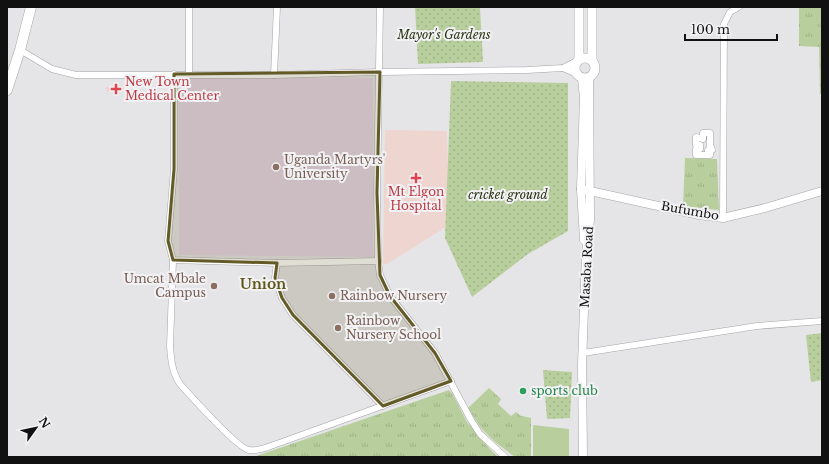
<svg xmlns="http://www.w3.org/2000/svg" width="829" height="464" font-family="'Libre Baskerville',serif">
	<defs>
		<pattern id="grass-tufts" width="24" height="20" patternUnits="userSpaceOnUse"><rect width="24" height="20" fill="#b8cf9d"/><path d="M3 7l-1-3M5 7V3M7 7l1-3M15 17l-1-3M17 17v-4M19 17l1-3" fill="none" stroke="#9db186"/></pattern>
		<pattern id="park-dots" width="8" height="8" patternUnits="userSpaceOnUse"><rect width="8" height="8" fill="#b8cf9d"/><path d="M2 2h.1M6 6h.1" fill="none" stroke="#9db186" stroke-width="1.8" stroke-linecap="round"/></pattern>
	</defs>
	<rect width="100%" height="100%" fill="#e5e5e8"/>
	<!-- education -->
	<path fill="#e5d6e8" d="M179 77 373 78V257L179 255Z"/>
	<!-- medical -->
	<g fill="#efd5d0">
		<path d="M125 85V90L107 92 106 87Z"/>
		<path d="M385 130 447 131 449 225 387 264H383Z"/>
	</g>
	<!-- grass -->
	<g fill="url(#grass-tufts)">
		<path d="M799 7H822V94H820L819 47 799 46Z"/>
		<path d="M685 158 717 159 719 210 683 206Z"/>
		<path d="M489 388 501 399 498 404 511 416 516 412 521 416 531 418V457H515L495 442 481 428 468 408Z"/>
		<path d="M449 390 452 393 467 422 486 445 498 457H253Z"/>
	</g>
	<!-- park -->
	<g fill="url(#park-dots)">
		<path d="M415 7H480L483 62 418 64Z"/>
		<path d="M451 81 568 83V231L528 254 472 297 445 238Z"/>
		<path d="M822 333V380L811 382 806 335Z"/>
		<path d="M543 370 572 372 570 418 547 419Z"/>
	</g>
	<!-- pitch -->
	<path fill="#b8cf9d" d="M533 425 569 429V457H533Z"/>
	<g fill="none" stroke-linecap="round" stroke-linejoin="round">
		<!-- minor casing -->
		<g stroke="#a5a5a7" stroke-width="7">
			<g id="minor">
				<path d="M189 7V75"/>
				<path d="M380 7 377 193 378 261 380 275 390 296 435 353 471 420 480 434 505 457"/>
				<path d="M20 50 52 69 76 75H274L380 72 527 70 563 68 577 61"/>
				<path d="M563 68 577 74"/>
				<path d="M174 74V169L168 241 173 260 277 263 378 261"/>
				<path d="M274 75 277 7"/>
				<path d="M696 155V149H700V145H696V137L703 139V133H710V146L711 147 712 150H708V151H710V155H696"/>
				<path d="M723 218 724 24 730 12 739 7"/>
				<path d="M173 260 170 346C171 360 172 372 180 384 190 395 237 448 249 450 259 452 272 445 282 442L451 381"/>
				<path d="M277 263 275 278 282 298 293 315 383 406"/>
				<path d="M583 353 757 326 822 321"/>
			</g>
		</g>
		<!-- tertiary casing -->
		<g stroke="#a5a5a7" stroke-width="9">
			<g id="tertiary">
				<path d="M582 78 584 98 581 189 584 240"/>
				<path d="M581 189 699 215 723 218 765 208 822 191"/>
				<path d="M583 457 582 365 586 254 590 220 589 78"/>
			</g>
		</g>
		<!-- secondary casing -->
		<g stroke="#a5a5a7" stroke-width="10">
			<g id="secondary">
				<path d="M579 7V59"/>
				<path d="M592 7V60"/>
				<circle cx="585" cy="68" r="10"/>
			</g>
		</g>
		<!-- primary casing -->
		<g stroke="#a5a5a7" stroke-width="11">
			<path id="primary" d="M7 90 20 50 31 7"/>
		</g>
		<!-- minor -->
		<use href="#minor" stroke="#fff" stroke-width="6"/>
		<!-- tertiary -->
		<use href="#tertiary" stroke="#fff" stroke-width="8"/>
		<!-- secondary -->
		<use href="#secondary" stroke="#fff" stroke-width="9"/>
		<!-- primary -->
		<use href="#primary" stroke="#fff" stroke-width="10"/>
	</g>
	<!-- marked area -->
	<path fill="#625a27" fill-opacity="0.2" stroke="#625a27" stroke-width="3" stroke-linejoin="round" d="M380 72 377 193 380 275 390 296 435 353 451 381 383 406 293 315 282 298 275 278 277 263 173 260 168 241 174 169V74Z"/>
	<!-- markers -->
	<g fill="#e0444e" stroke="#f2f2f5" stroke-width="1.5">
		<path d="M114 83h4v4h4v4h-4v4h-4v-4h-4v-4h4z"/>
		<path d="M414 172h4v4h4v4h-4v4h-4v-4h-4v-4h4z"/>
	</g>
	<g fill="#8d6e63" stroke="#f2f2f5" stroke-width="1.5">
		<circle cx="276" cy="167" r="4"/>
		<circle cx="214" cy="286" r="4"/>
		<circle cx="332" cy="296" r="4"/>
		<circle cx="338" cy="328" r="4"/>
	</g>
	<circle fill="#2e9e5b" stroke="#f2f2f5" stroke-width="1.5" cx="523" cy="391" r="4"/>
	<g text-anchor="middle" stroke-width="4" stroke-linejoin="round" paint-order="stroke">
		<!-- park labels -->
		<g font-size="12" font-style="italic" fill="#273514" stroke="#f2f2f5">
			<text x="444" y="39">Mayor's Gardens</text>
			<text x="508" y="199">cricket ground</text>
		</g>
		<!-- health labels -->
		<g font-size="12" fill="#be3a42" stroke="#f2f2f5" text-anchor="start">
			<text x="125" y="86">New Town<tspan x="125" dy="14">Medical Center</tspan></text>
			<text x="416" y="196" text-anchor="middle">Mt Elgon<tspan x="416" dy="14">Hospital</tspan></text>
		</g>
		<!-- education labels -->
		<g font-size="12" fill="#785e54" stroke="#f2f2f5" text-anchor="start">
			<text x="284" y="164">Uganda Martyrs'<tspan x="284" dy="14">University</tspan></text>
			<text x="206" y="283" text-anchor="end">Umcat Mbale<tspan x="206" dy="14">Campus</tspan></text>
			<text x="340" y="300">Rainbow Nursery</text>
			<text x="346" y="325">Rainbow<tspan x="346" dy="14">Nursery School</tspan></text>
		</g>
		<!-- street labels -->
		<g font-size="12" fill="#111112" stroke="#f2f2f5">
			<text transform="translate(690 211) rotate(10)" y="4">Bufumbo</text>
			<text transform="translate(587 267) rotate(-87)" y="4">Masaba Road</text>
		</g>
		<!-- leisure labels -->
		<g font-size="12" fill="#27864d" stroke="#f2f2f5" text-anchor="start">
			<text x="531" y="395">sports club</text>
		</g>
		<!-- quarter labels -->
		<g font-size="14" font-weight="bold" fill="#60571b" stroke="#f2f2f5">
			<text x="263" y="289">Union</text>
		</g>
	</g>
	<!-- border -->
	<rect width="829" height="464" fill="none" stroke="#111112" stroke-width="16"/>
	<!-- north arrow -->
	<g transform="translate(36 428) rotate(57)" stroke="#f2f2f5" stroke-width="3" paint-order="stroke">
	<path d="M0-3L7 15L0 10L-7 15Z" fill="#111112"/>
	<text y="-6" font-size="11" font-weight="bold" text-anchor="middle" fill="#111112">N</text>
	</g>
	<!-- scale -->
	<path d="M685 34v6h92v-6" fill="none" stroke="#111112" stroke-width="2"/>
	<text x="691" y="34" font-size="12" fill="#111112" stroke="#f2f2f5" stroke-width="3" paint-order="stroke">100 m</text>
</svg>
